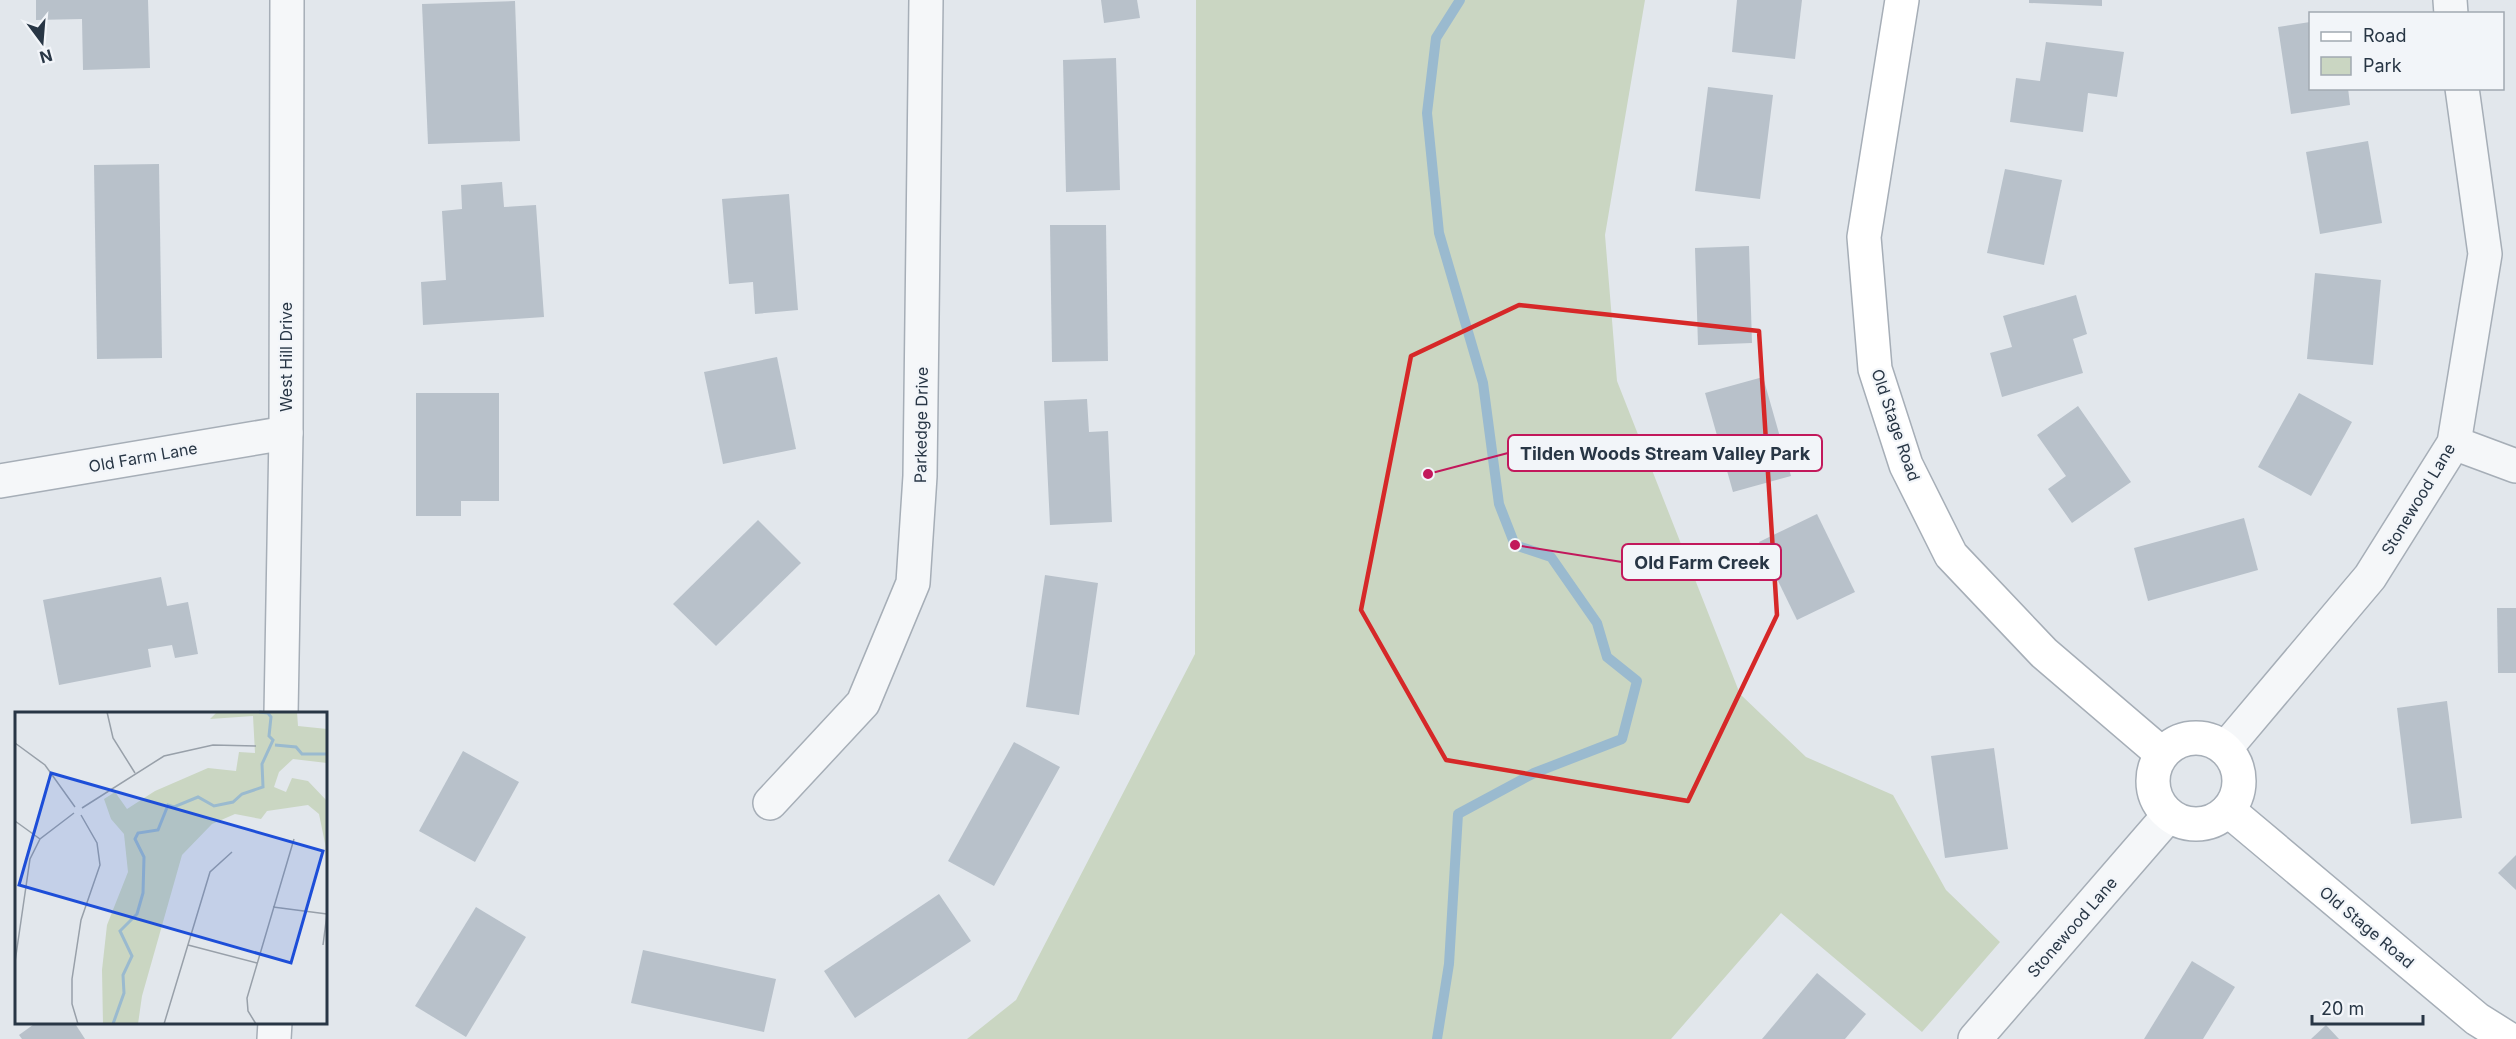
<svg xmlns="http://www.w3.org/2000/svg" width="2516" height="1039" font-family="Inter,sans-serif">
	<rect width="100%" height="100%" fill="#e2e7ec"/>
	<!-- green -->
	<path fill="#cad6c2" d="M1196 0H1645L1605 235 1617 381 1740 694 1806 757 1893 795 1946 890 2000 942 1922 1032 1781 913 1671 1039H967L1016 1000 1195 654Z"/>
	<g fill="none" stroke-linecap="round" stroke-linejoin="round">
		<!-- stream -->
		<path stroke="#9abacf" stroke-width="10" d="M1437 1039 1449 964 1458 814 1534 773 1622 739 1637 681 1607 657 1597 623 1551 557 1515 545 1499 504 1483 383 1439 233 1427 113 1436 38 1460 0"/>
	</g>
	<!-- building -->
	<g fill="#b8c1ca">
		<path d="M36 0H148L150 68 83 70 82 19 36 20Z"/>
		<path d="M1101 0H1137L1140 18 1104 23Z"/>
		<path d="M1737 0H1802L1795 59 1732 52Z"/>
		<path d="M2029 0H2102V6L2029 3Z"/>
		<path d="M515 1 520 141 428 144 422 4Z"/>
		<path d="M2310 22V88H2348L2350 105 2291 114 2278 27Z"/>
		<path d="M2046 42 2124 52 2117 97 2088 93 2083 132 2010 122 2016 78 2040 81Z"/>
		<path d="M1116 58 1120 190 1066 192 1063 60Z"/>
		<path d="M1708 87 1773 95 1760 199 1695 191Z"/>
		<path d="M2368 141 2382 223 2320 234 2306 152Z"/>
		<path d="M159 164 162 358 97 359 94 165Z"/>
		<path d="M2005 169 2062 180 2044 265 1987 253Z"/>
		<path d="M502 182 504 207 536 205 544 317 423 325 421 282 446 280 442 211 462 209 461 185Z"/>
		<path d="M789 194 798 310 755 314 753 282 729 284 722 199Z"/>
		<path d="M1050 225H1106L1108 361 1052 362Z"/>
		<path d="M1749 246 1752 343 1698 345 1695 248Z"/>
		<path d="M2315 273 2381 280 2373 365 2307 359Z"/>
		<path d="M2076 295 2087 334 2073 339 2083 373 2002 397 1990 353 2012 347 2003 316Z"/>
		<path d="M777 357 796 449 723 464 704 372Z"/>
		<path d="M1763 377 1791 476 1733 492 1705 393Z"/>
		<path d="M416 393H499V501H461V516H416Z"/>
		<path d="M2299 393 2352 422 2311 496 2258 467Z"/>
		<path d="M1087 399 1089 432 1108 431 1112 522 1050 525 1044 401Z"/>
		<path d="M2078 406 2131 482 2072 523 2048 489 2066 476 2037 435Z"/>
		<path d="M1817 514 1855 592 1797 620 1759 542Z"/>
		<path d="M2244 518 2258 570 2148 601 2134 548Z"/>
		<path d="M758 520 801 563 716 646 673 604Z"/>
		<path d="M1045 575 1098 583 1079 715 1026 707Z"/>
		<path d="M161 577 167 606 188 602 198 654 175 658 172 645 148 649 151 667 59 685 43 600Z"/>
		<path d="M2497 608H2516V673H2498Z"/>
		<path d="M2447 701 2462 818 2411 824 2397 708Z"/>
		<path d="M1014 742 1060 767 994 886 948 861Z"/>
		<path d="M1994 748 2008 849 1945 858 1931 756Z"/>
		<path d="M463 751 519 782 475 862 419 831Z"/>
		<path d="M2516 855V890L2498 873Z"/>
		<path d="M939 894 971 941 855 1018 824 971Z"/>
		<path d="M476 907 526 937 466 1037 415 1006Z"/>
		<path d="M643 950 776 979 764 1032 631 1003Z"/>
		<path d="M2192 961 2235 987 2203 1039H2144Z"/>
		<path d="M1817 973 1866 1014 1845 1039H1762Z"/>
		<path d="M37 1022H74L85 1039H22L19 1035Z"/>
		<path d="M2326 1025 2339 1039H2311Z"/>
	</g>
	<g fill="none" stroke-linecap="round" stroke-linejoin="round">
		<!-- street casing -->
		<g stroke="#a6aeb7" stroke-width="36">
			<g id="street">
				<path d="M2450 0 2451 14"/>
				<path d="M2454 443 2516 466"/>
				<path d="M0 481 286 433"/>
				<path d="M281 714 286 433 287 0"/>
				<path d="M2225 749 2370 577 2454 443 2485 254 2462 88"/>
				<path d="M770 803 863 703 913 583 920 476 926 0"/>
				<path d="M274 1039 275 1022"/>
				<path d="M1975 1039 2169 815"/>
			</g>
		</g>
		<!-- secondary casing -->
		<g stroke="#a6aeb7" stroke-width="36">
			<g id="secondary">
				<path d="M1902 0 1864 237 1875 369 1906 465 1951 555 2044 653 2162 754"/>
				<circle cx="2196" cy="781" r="43"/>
				<path d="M2228 810 2477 1019 2509 1039"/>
			</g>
		</g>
		<!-- street -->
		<use href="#street" stroke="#f5f7f9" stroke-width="33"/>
		<!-- secondary -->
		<use href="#secondary" stroke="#fff" stroke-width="33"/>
	</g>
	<!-- marked area -->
	<path fill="none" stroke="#d62828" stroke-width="4.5" stroke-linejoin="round" d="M1519 305 1759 331 1777 615 1688 801 1446 760 1361 610 1411 356Z"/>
	<g text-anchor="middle" stroke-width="4.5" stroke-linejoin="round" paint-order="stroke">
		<!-- street labels -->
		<g font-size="16" fill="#283645" stroke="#f2f5f9">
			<text transform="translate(286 357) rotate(-90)" y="6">West Hill Drive</text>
			<text transform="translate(921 425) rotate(-89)" y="6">Parkedge Drive</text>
			<text transform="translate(1896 425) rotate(71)" y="6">Old Stage Road</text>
			<text transform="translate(143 457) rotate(-10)" y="6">Old Farm Lane</text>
			<text transform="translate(2418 499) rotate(-59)" y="6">Stonewood Lane</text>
			<text transform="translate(2072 927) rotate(-49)" y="6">Stonewood Lane</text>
			<text transform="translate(2367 927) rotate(40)" y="6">Old Stage Road</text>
		</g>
	</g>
	<!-- overview -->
	<g transform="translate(15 712)">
		<rect width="312" height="312" fill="#e2e7ec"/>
		<path d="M202 0H282L283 14 312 17V51L278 47 264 60 259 75 271 80 277 66 293 69 312 89V141L304 102 293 93 252 99 246 107 220 102 197 112 167 143 127 284 123 312H88L87 258 92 213 113 160 109 122 96 107 89 87 100 80 112 97 140 79 193 56 221 59 224 40 240 41 238 4 195 7Z" fill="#cad6c2"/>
		<path fill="none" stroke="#9abacf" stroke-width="3" d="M260 33 281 35 287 42H312M98 312 109 281 108 263 117 244 105 219 122 202 128 181 129 145 120 127 123 121 143 118 153 93 159 95 183 85 199 94 218 90 227 82 248 75 247 52 258 28 254 24 256 5 253 1 244 0"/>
		<path fill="none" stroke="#98a0a9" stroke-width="1.5" d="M92 0 98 26 120 61M0 31 30 53 60 95M67 96 149 44 198 33 241 34M0 109 25 127M258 195 312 202M173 233 242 251M308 233 312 202M0 250 15 147 25 127 59 101M63 312 57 292V267L66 208 85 153 82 131 66 103M149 312 195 160 217 140M241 312 233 299 232 286 279 127"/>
		<path fill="#1d4ed8" fill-opacity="0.15" stroke="#1d4ed8" stroke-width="3" d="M36 61 308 139 276 251 4 173Z"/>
		<rect width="312" height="312" fill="none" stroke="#283645" stroke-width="3"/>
	</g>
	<!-- callouts -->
	<path fill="none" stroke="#c2185b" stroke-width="2" d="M1428 474L1508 453M1515 545L1622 562"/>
	<g fill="#c2185b" stroke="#f2f5f9" stroke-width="2">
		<circle cx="1428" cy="474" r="6"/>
		<circle cx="1515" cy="545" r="6"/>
	</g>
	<g fill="#f2f5f9" stroke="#c2185b" stroke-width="2">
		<rect x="1508" y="435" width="314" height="36" rx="6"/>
		<rect x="1622" y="544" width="159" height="36" rx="6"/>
	</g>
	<g font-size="18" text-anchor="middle" font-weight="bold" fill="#283645">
		<text x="1665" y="460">Tilden Woods Stream Valley Park</text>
		<text x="1702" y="569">Old Farm Creek</text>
	</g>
	<!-- legend -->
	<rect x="2309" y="12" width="195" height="78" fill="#f2f5f9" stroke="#a1a9b1" stroke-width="1.5"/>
	<rect x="2321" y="32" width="30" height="9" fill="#ffffff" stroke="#a1a9b1" stroke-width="1.5"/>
	<text x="2363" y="42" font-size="18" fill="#283645">Road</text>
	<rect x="2321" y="57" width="30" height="18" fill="#cad6c2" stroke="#a1a9b1" stroke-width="1.5"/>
	<text x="2363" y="72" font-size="18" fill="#283645">Park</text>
	<!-- north arrow -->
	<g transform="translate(42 42) rotate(164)" stroke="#f2f5f9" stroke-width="4.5" paint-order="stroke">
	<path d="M0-4.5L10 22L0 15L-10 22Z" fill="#283645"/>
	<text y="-9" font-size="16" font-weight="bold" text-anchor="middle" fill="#283645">N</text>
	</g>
	<!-- scale -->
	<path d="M2312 1015v9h111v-9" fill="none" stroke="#283645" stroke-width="3"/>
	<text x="2321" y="1015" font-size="18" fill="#283645" stroke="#f2f5f9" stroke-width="4.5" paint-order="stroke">20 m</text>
</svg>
